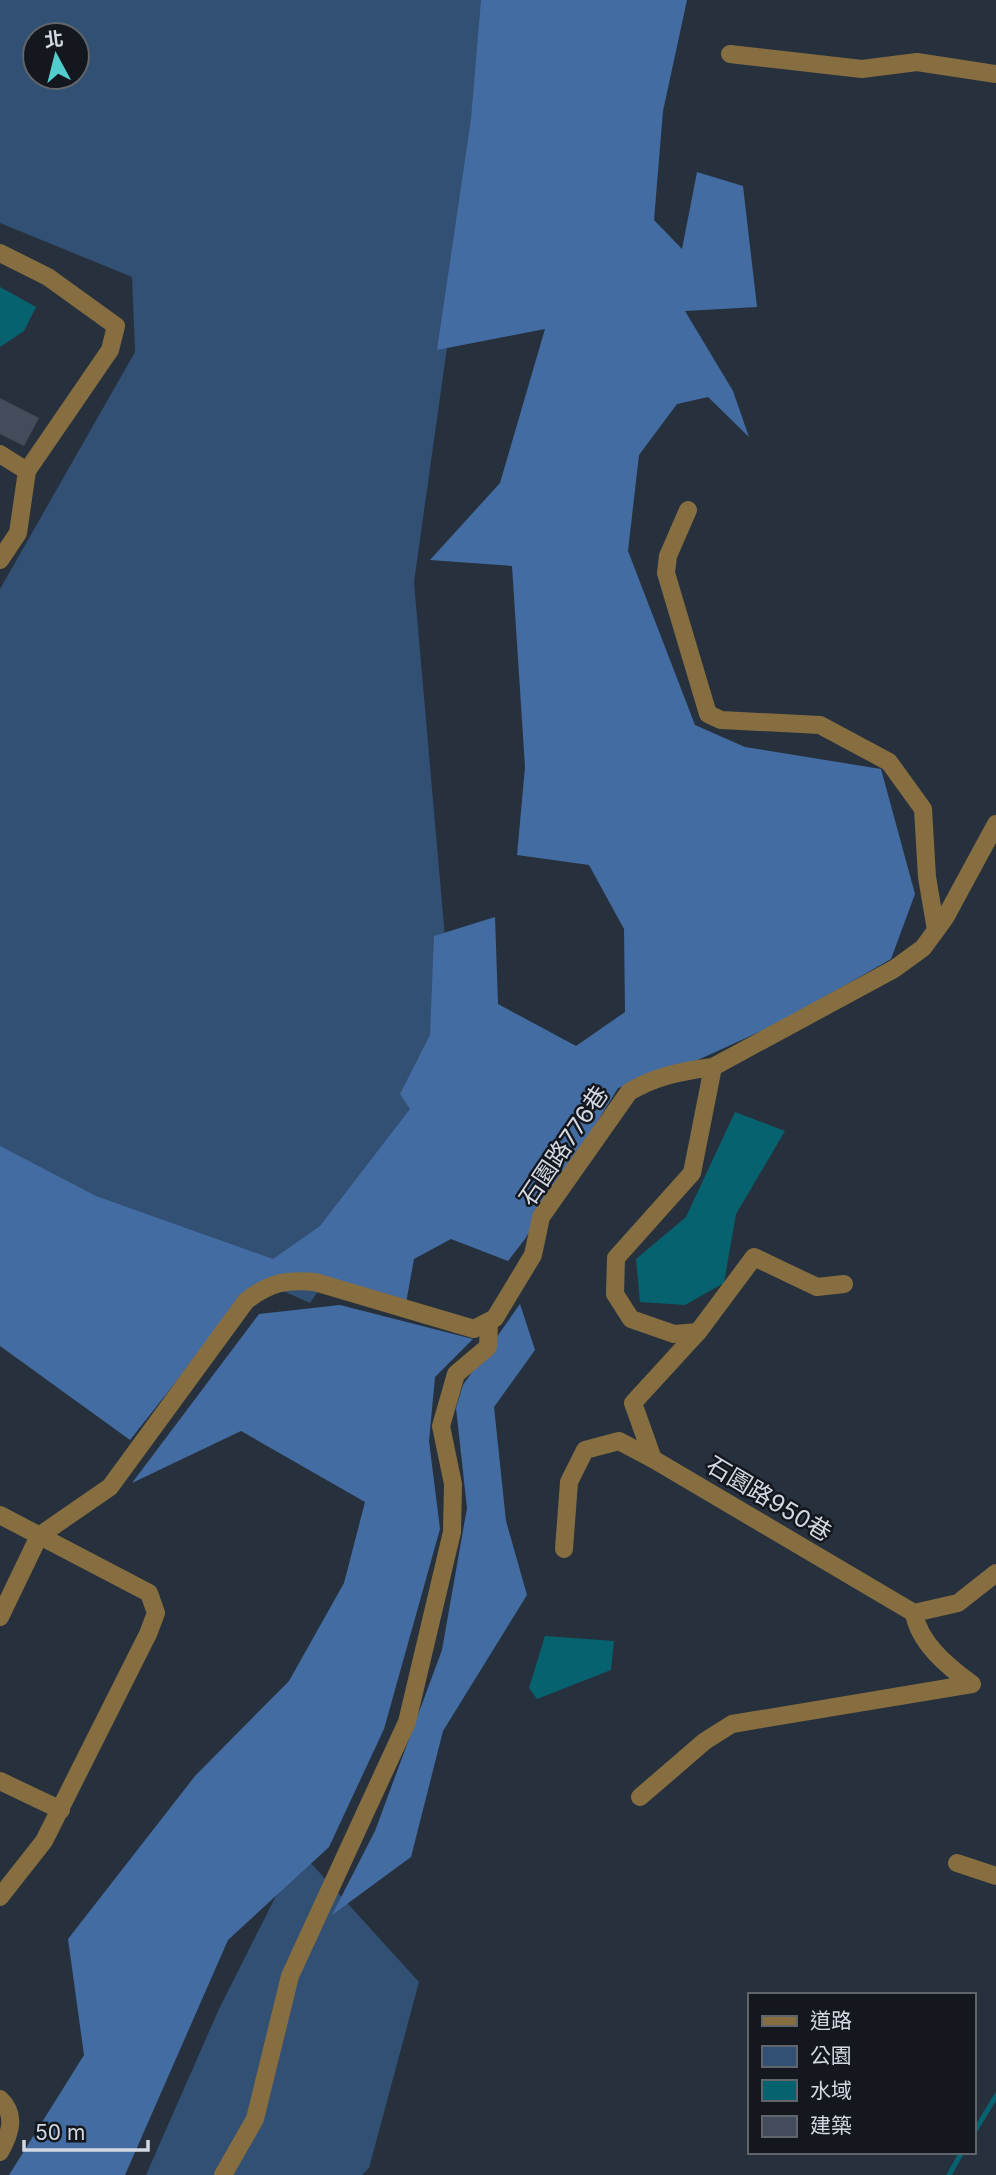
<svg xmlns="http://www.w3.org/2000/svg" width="996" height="2175" font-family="Inter,'Noto Sans TC',sans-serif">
	<rect width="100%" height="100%" fill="#27313d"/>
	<!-- green -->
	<g fill="#324f74" fill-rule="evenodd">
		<path d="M0 0H496L414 582 458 1087 310 1303 0 1165V589L135 352 132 277 0 223ZM35 35H77V77H35Z"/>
		<path d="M299 1850 419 1982 369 2168 362 2175H146L219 2009Z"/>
	</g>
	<!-- forest -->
	<g fill="#436ca2">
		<path d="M481 0H687L663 111 654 220 682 249 697 172 743 186 757 307 685 311 733 391 749 437 708 397 677 404 639 455 628 551 695 725 745 747 881 769 915 894 891 959 781 1022 700 1059 618 1088 525 1239 508 1261 451 1239 414 1259 406 1303 349 1286 246 1293 130 1440 0 1346V1146L96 1196 273 1259 320 1226 410 1109 400 1094 430 1035 434 936 495 917 498 1004 576 1046 625 1012 624 929 589 865 517 855 525 767 512 566 430 560 500 483 545 329 437 350 471 119Z"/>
		<path d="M520 1304 535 1350 494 1407 506 1521 527 1595 443 1731 411 1857 332 1915 375 1831 442 1650 467 1508 456 1408 463 1385Z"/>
		<path d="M340 1305 473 1339 435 1377 429 1441 440 1529 384 1729 329 1847 228 1940 125 2175H9L84 2055 68 1939 195 1776 289 1681 344 1583 365 1502 241 1431 132 1483 259 1314Z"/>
	</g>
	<!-- water -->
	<g fill="#076270">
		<path d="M0 287 36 307 24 331 0 347Z"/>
		<path d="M735 1112 785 1131 736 1214 724 1283 685 1305 640 1302 636 1259 686 1217Z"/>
		<path d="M545 1636 614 1641 611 1670 537 1699 529 1688Z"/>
	</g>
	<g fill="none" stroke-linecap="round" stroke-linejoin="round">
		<!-- stream -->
		<g stroke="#076270" stroke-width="5">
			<path d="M973 2134 996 2096"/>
			<path d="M949 2175 962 2152"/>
		</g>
	</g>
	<!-- building -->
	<path fill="#424c5a" d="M0 398 39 418 24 446 0 434Z"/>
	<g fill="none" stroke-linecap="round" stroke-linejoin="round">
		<!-- minor -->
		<g stroke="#876e40" stroke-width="18">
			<path d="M730 54 862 69 917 62 996 74"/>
			<path d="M0 253 48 277 116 326 110 350 27 471 18 533 0 560"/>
			<path d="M0 454 27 471"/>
			<path d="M688 510 668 556 666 573 708 714 721 720 820 725 889 762 923 809 927 877 936 930"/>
			<path d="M713 1067 692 1173 616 1258 615 1294 631 1319 674 1334 698 1332 754 1257 817 1287 844 1284"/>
			<path d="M698 1332 633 1403 653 1459 914 1613 958 1603 996 1573"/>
			<path d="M0 1515 149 1593 156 1613 148 1634 44 1841 0 1897"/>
			<path d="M564 1549 569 1482 585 1450 619 1441 653 1459"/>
			<path d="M0 1617 39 1536 110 1487 246 1301C269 1283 286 1279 315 1282L474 1329 495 1318 533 1255 541 1217 629 1092C656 1076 682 1071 713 1067L894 969 923 948 945 918 996 824"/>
			<path d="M0 1781 61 1810"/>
			<path d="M640 1797 705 1741 732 1724 972 1684C948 1667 919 1643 914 1613"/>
			<path d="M957 1863 996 1876"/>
			<path d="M0 2099C17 2115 10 2134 0 2152"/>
			<path d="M223 2175 255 2119 290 1976 407 1722 452 1532 453 1484 441 1426 456 1374 488 1347 489 1324"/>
		</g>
	</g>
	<g text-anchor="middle" stroke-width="5" stroke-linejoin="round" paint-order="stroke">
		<!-- street labels -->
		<g font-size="24" fill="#d3d9e2" stroke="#14181e">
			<text transform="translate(564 1146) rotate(-56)" y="8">石園路776巷</text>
			<text transform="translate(769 1499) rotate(31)" y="8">石園路950巷</text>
		</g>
	</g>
	<!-- legend -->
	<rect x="748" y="1993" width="228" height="161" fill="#14181e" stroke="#60656c" stroke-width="2"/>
	<rect x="762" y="2016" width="35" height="10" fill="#876e40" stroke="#60656c" stroke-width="2"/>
	<text x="810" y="2028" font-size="21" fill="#d3d9e2">道路</text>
	<rect x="762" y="2046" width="35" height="21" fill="#324f74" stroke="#60656c" stroke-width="2"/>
	<text x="810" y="2063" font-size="21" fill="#d3d9e2">公園</text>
	<rect x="762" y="2080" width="35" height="21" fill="#076270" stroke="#60656c" stroke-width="2"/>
	<text x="810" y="2098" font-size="21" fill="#d3d9e2">水域</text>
	<rect x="762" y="2116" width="35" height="21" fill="#424c5a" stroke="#60656c" stroke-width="2"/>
	<text x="810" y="2133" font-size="21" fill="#d3d9e2">建築</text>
	<!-- north arrow -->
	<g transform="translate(56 56) rotate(353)"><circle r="33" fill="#14181e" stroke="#60656c" stroke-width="2"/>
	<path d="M0-5L12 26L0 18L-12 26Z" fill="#52cdcd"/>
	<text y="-10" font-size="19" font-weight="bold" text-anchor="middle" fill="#d3d9e2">北</text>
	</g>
	<!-- scale -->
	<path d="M24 2140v10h124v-10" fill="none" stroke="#d3d9e2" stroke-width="3.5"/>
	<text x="35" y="2140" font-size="21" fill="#d3d9e2" stroke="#14181e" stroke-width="5" paint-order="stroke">50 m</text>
</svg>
